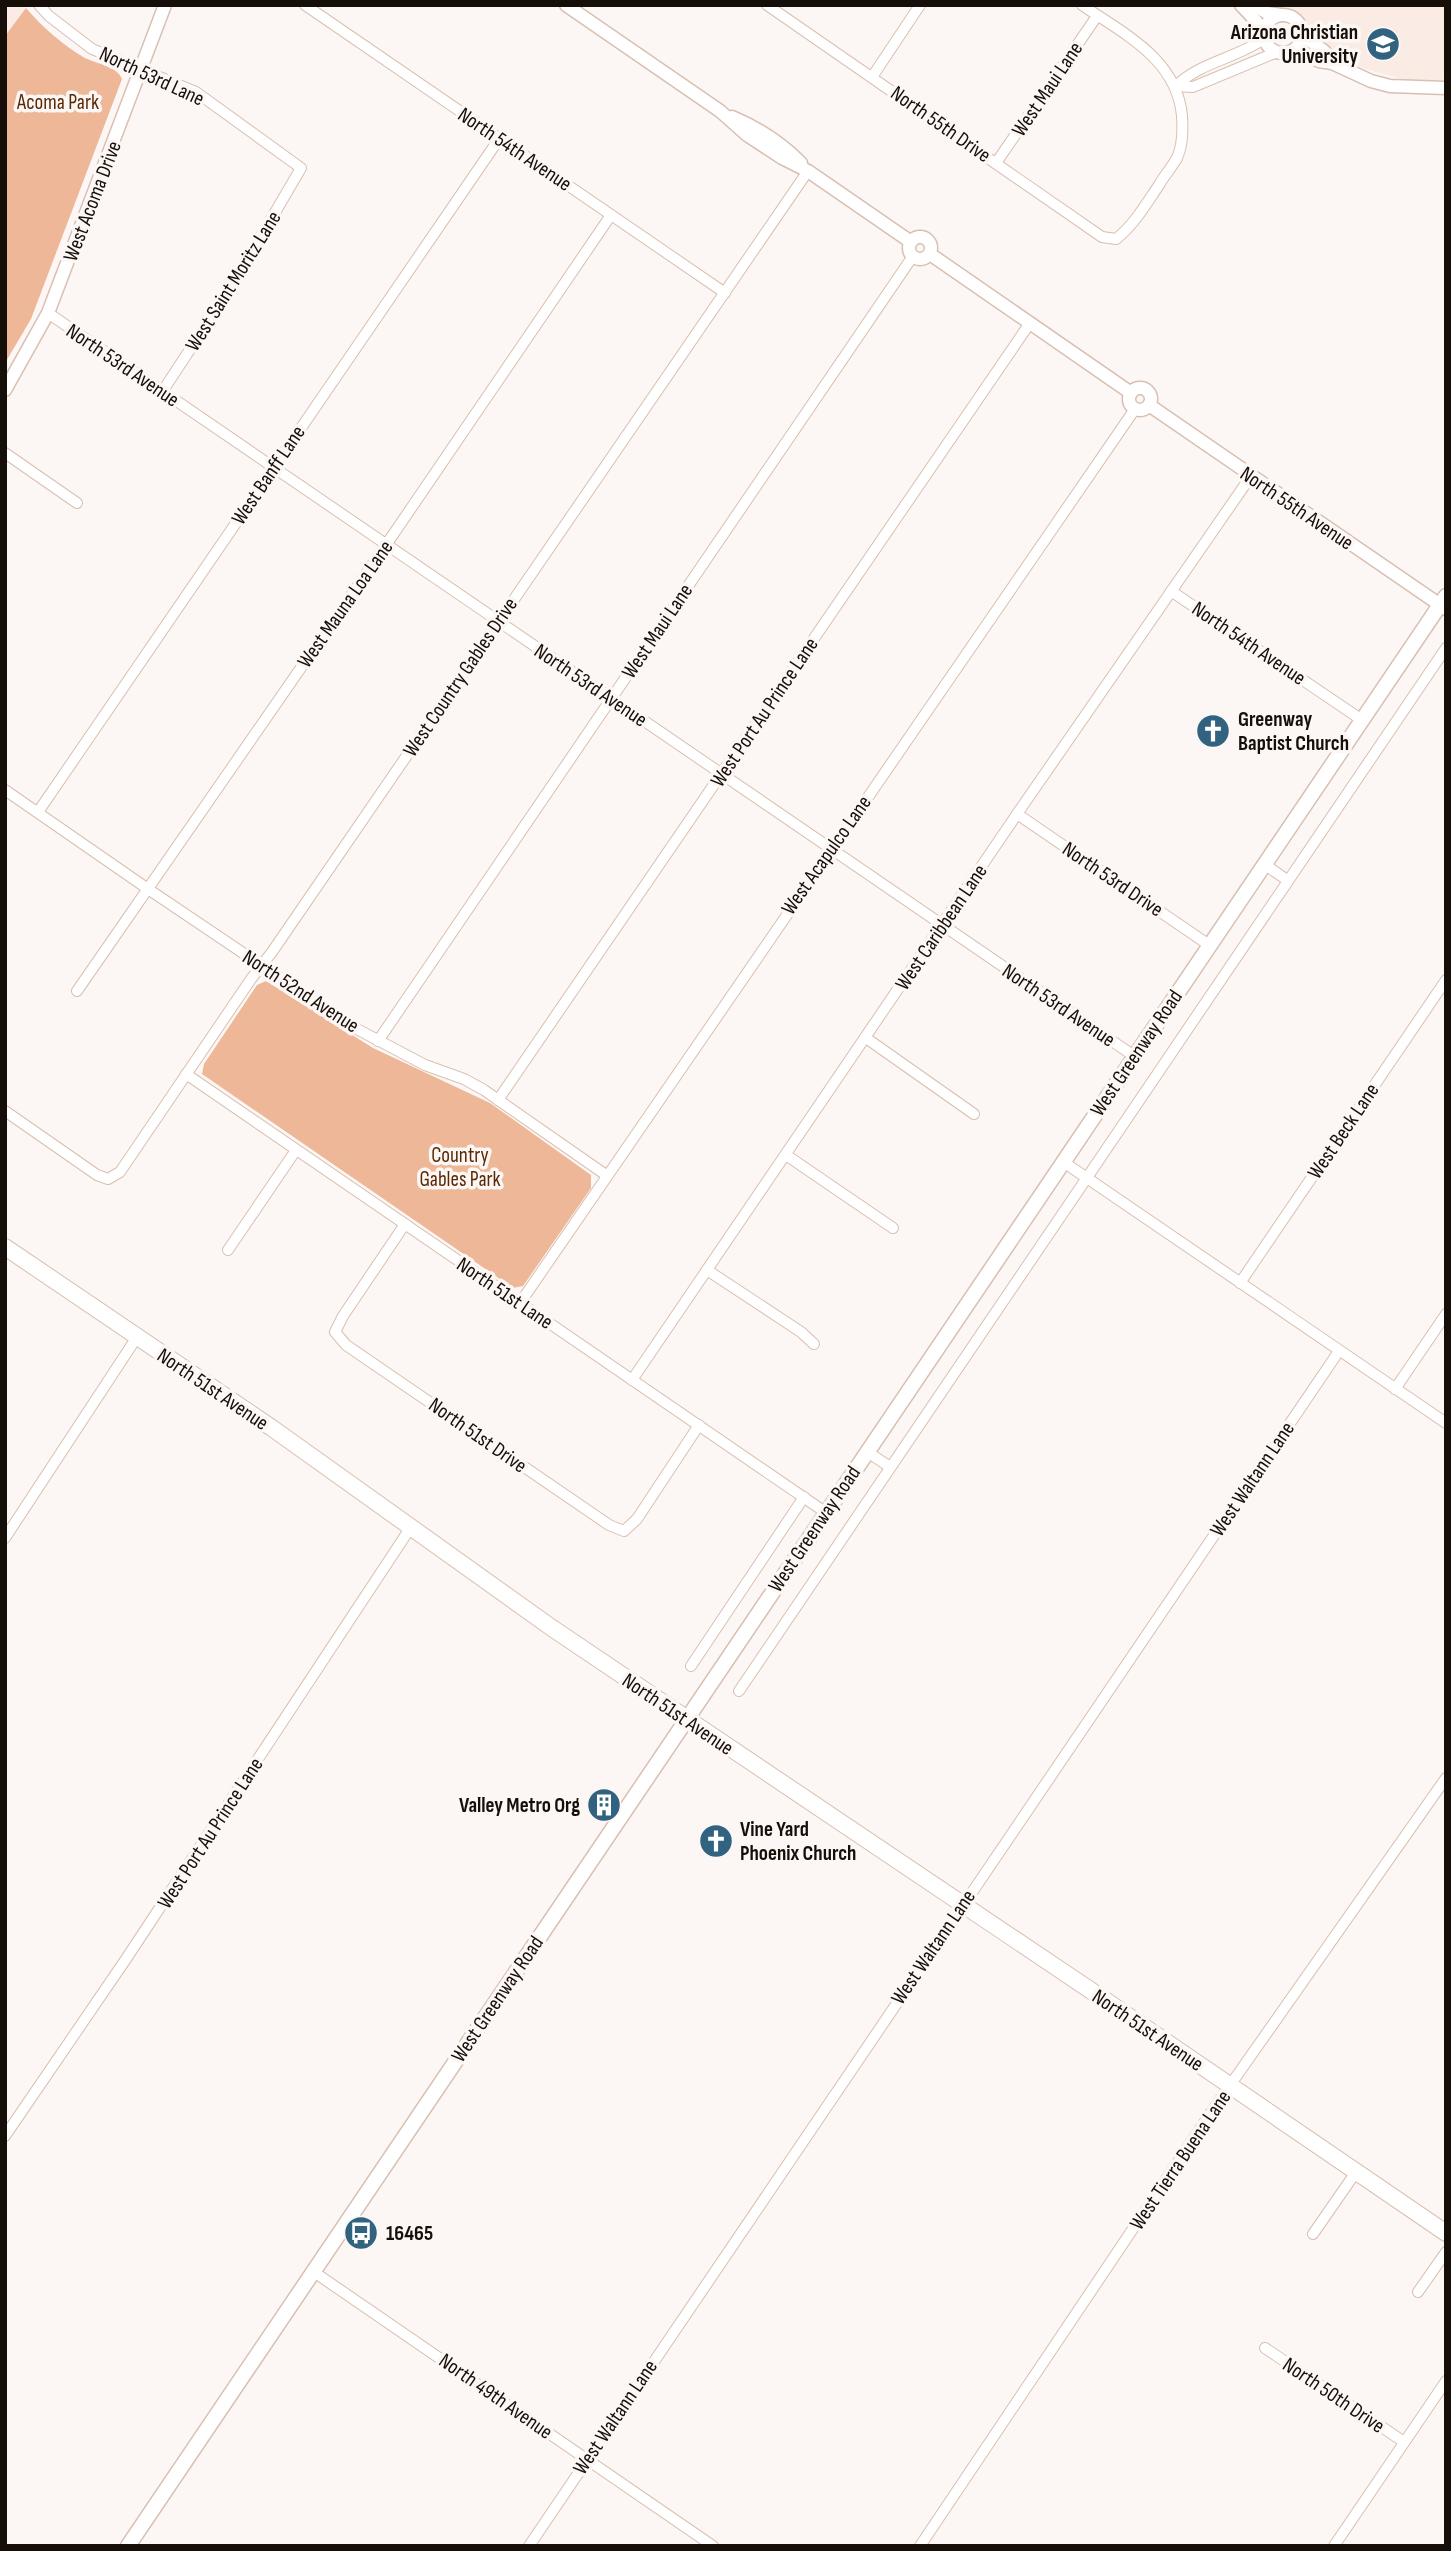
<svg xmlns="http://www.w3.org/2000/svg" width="1451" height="2551" font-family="'Sofia Sans Condensed',sans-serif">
	<rect width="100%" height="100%" fill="#fcf7f4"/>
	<!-- built -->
	<g fill="#faece4">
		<path d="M5 5H23L26 8 5 36Z"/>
		<path d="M1260 5H1446V79L1433 81 1403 79 1372 71 1350 63 1314 40 1299 17 1292 12Z"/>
	</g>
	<!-- green -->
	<g fill="#edb798">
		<path d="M26 8C42 27 63 45 85 58 97 64 117 66 122 79L31 319 5 363V36Z"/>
		<path d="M266 981 373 1048 490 1103 591 1175V1188L523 1286 513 1288 202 1074 204 1064 257 985Z"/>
	</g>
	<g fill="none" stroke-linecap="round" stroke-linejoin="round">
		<!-- minor casing -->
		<g stroke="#d9bfb1" stroke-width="12">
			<g id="minor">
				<path d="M39 5 49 16 92 49 196 92 301 168 235 281 162 392"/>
				<path d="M305 5 725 293"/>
				<path d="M767 5 1102 237 1116 239C1134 225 1146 204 1159 185 1164 176 1172 167 1177 158 1183 145 1183 130 1182 116 1177 59 1124 34 1082 5"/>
				<path d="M872 77 920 5"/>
				<path d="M1176 86 1193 87 1277 52"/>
				<path d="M1176 86C1200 62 1238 58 1265 38"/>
				<path d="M996 163 1097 16"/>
				<path d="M48 313 1134 1056"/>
				<path d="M5 453 77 503"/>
				<path d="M1171 591 1362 720"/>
				<path d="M5 790 148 889 353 1027 425 1065 464 1079 484 1090 606 1175"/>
				<path d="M38 812 499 139"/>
				<path d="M1017 814 1209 945"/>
				<path d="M1264 864 1287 880"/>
				<path d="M77 991 386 545 611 215"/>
				<path d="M866 1038 974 1114"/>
				<path d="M378 1041 913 256"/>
				<path d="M186 1074 825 1512"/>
				<path d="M498 1100 1030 323"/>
				<path d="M5 1111 97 1175 108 1179 120 1172 251 979 272 952 808 171"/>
				<path d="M786 1155 893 1228"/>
				<path d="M1062 1161 1446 1423"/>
				<path d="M405 1224 343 1316 335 1332 346 1345 609 1525 624 1531 637 1519 699 1425"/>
				<path d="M228 1250 296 1150"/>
				<path d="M707 1270 801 1332 814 1344"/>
				<path d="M1240 1283 1446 980"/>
				<path d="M520 1303 1135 409"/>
				<path d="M632 1380 1017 814 1251 476"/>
				<path d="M1395 1389 1446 1314"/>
				<path d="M866 1451 890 1467"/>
				<path d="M5 1538 137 1337"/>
				<path d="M691 1666 804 1497"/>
				<path d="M739 1691 1446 648"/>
				<path d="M5 2136 126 1959 411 1527"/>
				<path d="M1313 2234 1356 2172"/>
				<path d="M314 2272 713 2546"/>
				<path d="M1418 2292 1446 2252"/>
				<path d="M1265 2348 1404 2442"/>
				<path d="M529 2546 1339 1351"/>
				<path d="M920 2546 1212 2111 1446 1778"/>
				<path d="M1334 2546 1446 2381"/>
			</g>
		</g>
		<!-- tertiary casing -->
		<g stroke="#d9bfb1" stroke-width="15">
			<g id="tertiary">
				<path d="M566 5 720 111 747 135 782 158 808 171 911 242"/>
				<path d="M1241 5 1256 21 1264 34"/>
				<path d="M1254 5 1267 13 1281 15"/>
				<circle cx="1283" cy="34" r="19"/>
				<path d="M1303 35 1325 52 1332 63"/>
				<path d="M1294 50 1319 61 1332 63 1371 81 1390 86 1446 88"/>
				<path d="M732 117C758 128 781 143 801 163"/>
				<circle cx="920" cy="248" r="11"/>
				<path d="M930 254 1131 393"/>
				<circle cx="1140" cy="399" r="11"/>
				<path d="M5 390 48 313 165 5"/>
				<path d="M1149 405 1446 609"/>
			</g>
		</g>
		<!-- secondary casing -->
		<g stroke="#d9bfb1" stroke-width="17">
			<path id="secondary" d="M128 2546 1446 596"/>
		</g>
		<!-- primary casing -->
		<g stroke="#d9bfb1" stroke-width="18">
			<path id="primary" d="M5 1247 272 1428 552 1628 1096 1994 1446 2233"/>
		</g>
		<!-- minor -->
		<use href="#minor" stroke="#fff" stroke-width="10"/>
		<!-- tertiary -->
		<use href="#tertiary" stroke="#fff" stroke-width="12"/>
		<!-- secondary -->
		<use href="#secondary" stroke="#fff" stroke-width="14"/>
		<!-- primary -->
		<use href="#primary" stroke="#fff" stroke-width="16"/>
	</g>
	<!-- icons -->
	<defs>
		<g id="university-disc" transform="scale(1.75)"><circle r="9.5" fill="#316381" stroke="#fcf7f4"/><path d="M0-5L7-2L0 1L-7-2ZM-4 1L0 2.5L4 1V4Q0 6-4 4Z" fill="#fff"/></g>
		<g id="church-disc" transform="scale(1.75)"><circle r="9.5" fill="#316381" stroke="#fcf7f4"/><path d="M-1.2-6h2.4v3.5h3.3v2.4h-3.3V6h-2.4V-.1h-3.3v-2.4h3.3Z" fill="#fff"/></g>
		<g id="building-disc" transform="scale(1.75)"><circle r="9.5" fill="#316381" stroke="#fcf7f4"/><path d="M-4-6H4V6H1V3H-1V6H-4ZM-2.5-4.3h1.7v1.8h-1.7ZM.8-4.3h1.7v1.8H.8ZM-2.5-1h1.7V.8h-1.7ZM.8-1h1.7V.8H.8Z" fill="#fff"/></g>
		<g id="bus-disc" transform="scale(1.75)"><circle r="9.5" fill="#316381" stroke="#fcf7f4"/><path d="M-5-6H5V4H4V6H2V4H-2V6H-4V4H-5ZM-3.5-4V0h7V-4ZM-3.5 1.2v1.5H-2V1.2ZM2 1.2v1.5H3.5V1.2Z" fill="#fff"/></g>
	</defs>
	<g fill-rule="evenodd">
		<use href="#university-disc" x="1383" y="44"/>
		<use href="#church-disc" x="1213" y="731"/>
		<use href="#building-disc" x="604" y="1805"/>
		<use href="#church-disc" x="716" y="1841"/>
		<use href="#bus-disc" x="361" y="2233"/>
	</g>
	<g text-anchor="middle" stroke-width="7" stroke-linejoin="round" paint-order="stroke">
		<!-- poi labels -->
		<g font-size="21" font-weight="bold" fill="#160e09" stroke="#fcf7f4" text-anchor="start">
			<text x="1358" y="39" text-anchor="end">Arizona Christian<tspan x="1358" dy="24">University</tspan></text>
			<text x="1238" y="726">Greenway<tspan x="1238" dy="24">Baptist Church</tspan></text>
			<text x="580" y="1812" text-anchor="end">Valley Metro Org</text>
			<text x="740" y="1836">Vine Yard<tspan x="740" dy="24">Phoenix Church</tspan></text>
			<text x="386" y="2240">16465</text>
		</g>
		<!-- street labels -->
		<g font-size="21" fill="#160e09" stroke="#fcf7f4">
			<text transform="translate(152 76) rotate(25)" y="7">North 53rd Lane</text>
			<text transform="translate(1047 89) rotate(-56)" y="7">West Maui Lane</text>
			<text transform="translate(941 124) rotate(35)" y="7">North 55th Drive</text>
			<text transform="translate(515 149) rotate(34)" y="7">North 54th Avenue</text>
			<text transform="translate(92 201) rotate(-69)" y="7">West Acoma Drive</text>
			<text transform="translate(233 281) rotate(-58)" y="7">West Saint Moritz Lane</text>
			<text transform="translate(123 365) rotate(34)" y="7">North 53rd Avenue</text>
			<text transform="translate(268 475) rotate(-56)" y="7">West Banff Lane</text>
			<text transform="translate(1297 508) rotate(34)" y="7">North 55th Avenue</text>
			<text transform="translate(345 604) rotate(-55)" y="7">West Mauna Loa Lane</text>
			<text transform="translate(657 631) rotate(-56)" y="7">West Maui Lane</text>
			<text transform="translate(1249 643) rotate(34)" y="7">North 54th Avenue</text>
			<text transform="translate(460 677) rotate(-56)" y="7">West Country Gables Drive</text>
			<text transform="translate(591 685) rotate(34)" y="7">North 53rd Avenue</text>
			<text transform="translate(764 712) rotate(-56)" y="7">West Port Au Prince Lane</text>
			<text transform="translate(826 855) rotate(-55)" y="7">West Acapulco Lane</text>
			<text transform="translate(1113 879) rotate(34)" y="7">North 53rd Drive</text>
			<text transform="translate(941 927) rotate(-56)" y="7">West Caribbean Lane</text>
			<text transform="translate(301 991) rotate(33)" y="7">North 52nd Avenue</text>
			<text transform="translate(1059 1005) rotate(34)" y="7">North 53rd Avenue</text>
			<text transform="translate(1136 1053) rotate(-56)" y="7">West Greenway Road</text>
			<text transform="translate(1343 1131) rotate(-56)" y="7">West Beck Lane</text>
			<text transform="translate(505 1293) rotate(34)" y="7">North 51st Lane</text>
			<text transform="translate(213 1389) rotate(34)" y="7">North 51st Avenue</text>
			<text transform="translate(478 1435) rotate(35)" y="7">North 51st Drive</text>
			<text transform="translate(1252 1479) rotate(-56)" y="7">West Waltann Lane</text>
			<text transform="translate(814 1529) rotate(-56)" y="7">West Greenway Road</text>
			<text transform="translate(678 1714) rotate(34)" y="7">North 51st Avenue</text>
			<text transform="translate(210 1833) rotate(-57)" y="7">West Port Au Prince Lane</text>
			<text transform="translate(933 1947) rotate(-56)" y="7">West Waltann Lane</text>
			<text transform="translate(497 1999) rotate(-56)" y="7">West Greenway Road</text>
			<text transform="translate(1148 2030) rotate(34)" y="7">North 51st Avenue</text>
			<text transform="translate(1180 2160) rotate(-56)" y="7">West Tierra Buena Lane</text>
			<text transform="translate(1334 2395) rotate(34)" y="7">North 50th Drive</text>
			<text transform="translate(496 2396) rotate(35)" y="7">North 49th Avenue</text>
			<text transform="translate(615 2417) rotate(-56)" y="7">West Waltann Lane</text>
		</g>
		<!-- park labels -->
		<g font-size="21" fill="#592805" stroke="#fcf7f4">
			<text x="58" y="109">Acoma Park</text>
			<text x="460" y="1162">Country<tspan x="460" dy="24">Gables Park</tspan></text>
		</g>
	</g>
	<!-- border -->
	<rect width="1451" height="2551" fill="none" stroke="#160e09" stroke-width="14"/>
</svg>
